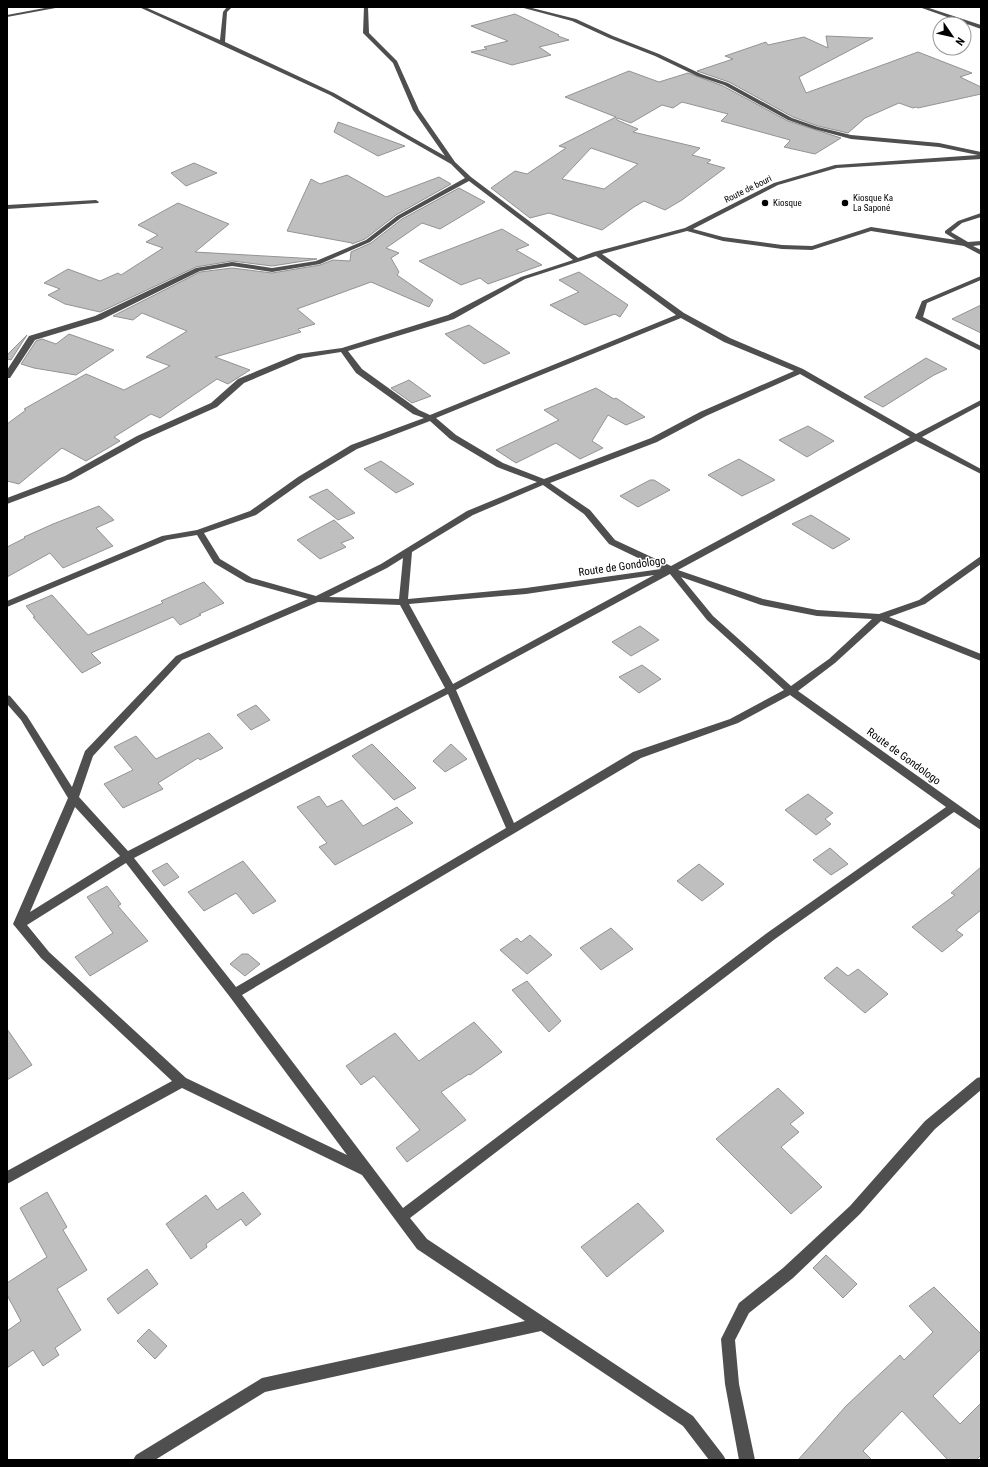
<svg xmlns="http://www.w3.org/2000/svg" width="988" height="1467" font-family="'Roboto Condensed',sans-serif">
	<rect width="100%" height="100%" fill="#fff"/>
	<!-- building -->
	<g fill="#bfbfbf" stroke="#939393" fill-rule="evenodd">
		<path d="M515 14 559 35 558 36 569 40 539 47 551 55 512 65 471 52 487 49 484 47 508 41 471 26Z"/>
		<path d="M826 36 873 38 799 77 806 93 918 52 972 73 960 77 981 87V94L918 108 916 107 913 108 899 103 865 118 848 133 818 126 793 117 729 82 697 71 733 59 725 56 766 42 768 45 804 37 828 48Z"/>
		<path d="M629 71 659 82 688 73 723 86 788 121 841 138 815 154 784 147 789 142 790 140 721 121 728 114 682 102 673 108 662 105 631 123 617 118V120L638 129 633 132 700 148 692 155 711 160 707 163 725 168 682 200 665 210 644 201 634 207 602 230 549 213 530 218 491 188 515 171 527 174 566 148 559 146 616 117 565 97ZM591 148 638 164 604 189 562 179Z"/>
		<path d="M338 122 405 146 378 156 334 132Z"/>
		<path d="M194 163 217 173 186 186 171 173Z"/>
		<path d="M347 175 386 197 439 177 451 184 396 215 365 239 352 244V243L287 231 311 179 320 184Z"/>
		<path d="M459 188 485 202 440 229 422 223 386 248 399 253 391 258 399 272 397 275 433 300 429 307 371 282 297 309 315 324 298 329 301 332 215 357 250 370 228 384 217 379 160 418 151 414 114 437 120 441 86 461 62 448 19 484 7 481V424L26 410 24 409 86 374 124 390 170 366 146 357 187 331 142 313 133 320 113 316 200 272 232 268 272 273 320 265 333 260 350 261 351 252 371 243 402 219Z"/>
		<path d="M178 203 229 224 195 252 317 259 272 266 232 261 196 267 100 312 65 304 48 295 60 289 44 283 68 269 100 281 118 273 121 275 163 248 146 242 158 235 138 225Z"/>
		<path d="M502 229 529 245 516 250 542 265 488 284 480 278 461 285 419 261Z"/>
		<path d="M579 272 628 305 620 317 615 314 585 325 550 305 579 292 559 280Z"/>
		<path d="M981 305V333L952 319Z"/>
		<path d="M469 325 510 353 484 364 445 334Z"/>
		<path d="M69 334 114 350 76 375 34 368 21 364 36 341 42 339 56 344Z"/>
		<path d="M27 335 11 360 7 359V355Z"/>
		<path d="M926 358 947 369 934 375 883 407 864 397Z"/>
		<path d="M409 380 431 396 412 403 391 388Z"/>
		<path d="M596 388 614 399 616 398 645 417 626 425 608 415 592 441 603 448 580 459 556 443 516 463 496 450 559 420 544 410Z"/>
		<path d="M808 426 834 441 807 457 779 440Z"/>
		<path d="M739 459 775 480 742 496 708 475Z"/>
		<path d="M381 461 414 484 396 493 364 469Z"/>
		<path d="M650 480H654L670 490 638 507 620 496Z"/>
		<path d="M327 489 355 513 338 520 309 497Z"/>
		<path d="M99 506 114 520 96 528 113 546 63 568 50 553 7 577V547L25 538 24 537 53 524Z"/>
		<path d="M811 515 850 539 833 549 792 524Z"/>
		<path d="M334 520 354 538 341 543 346 547 320 559 297 540Z"/>
		<path d="M204 582 224 603 199 614 201 615 180 625 173 617 91 653 101 663 82 673 33 617H35L26 606 52 595 88 635 163 603 161 601Z"/>
		<path d="M640 626 659 640 631 656 612 642Z"/>
		<path d="M642 665 661 679 639 693 619 677Z"/>
		<path d="M256 705 270 720 251 730 237 715Z"/>
		<path d="M209 733 223 748 200 760 198 758 158 783 163 789 123 808 104 784 133 770 114 747 136 736 156 759Z"/>
		<path d="M372 744 416 788 394 800 352 756Z"/>
		<path d="M451 744 467 759 445 772 433 761Z"/>
		<path d="M808 794 833 813 825 819 831 824 816 835 785 810Z"/>
		<path d="M319 796 327 807 342 800 363 826 397 807 413 823 335 865 319 847 327 843 297 807Z"/>
		<path d="M830 848 848 864 831 875 813 860Z"/>
		<path d="M243 861 276 901 253 914 236 893 204 911 188 892Z"/>
		<path d="M167 863 179 877 164 886 152 871Z"/>
		<path d="M699 864 724 884 702 901 677 881Z"/>
		<path d="M981 867V910L956 930 963 935 942 952 912 927 955 895 951 893Z"/>
		<path d="M107 886 121 904 118 906 148 941 90 976 75 957 113 933 87 897Z"/>
		<path d="M611 928 633 949 601 970 580 948Z"/>
		<path d="M530 935 552 955 527 974 500 950 517 938 521 942Z"/>
		<path d="M242 954H248L260 964 245 976 230 964Z"/>
		<path d="M837 967 848 976 858 969 888 994 865 1013 824 978Z"/>
		<path d="M527 981 561 1021 549 1032 512 990Z"/>
		<path d="M474 1022 502 1052 470 1075 469 1074 441 1092 466 1120 407 1162 396 1148 420 1130 374 1076 361 1085 346 1066 395 1033 419 1061Z"/>
		<path d="M7 1029 32 1065 7 1080Z"/>
		<path d="M778 1088 804 1113 790 1124 799 1132 781 1147 822 1187 791 1214 716 1139Z"/>
		<path d="M47 1192 67 1227 63 1230 87 1270 57 1289 81 1330 55 1348 59 1355 43 1366 33 1350 7 1368V1331L21 1321 7 1295V1283L47 1257 20 1208Z"/>
		<path d="M243 1192 261 1214 246 1226 241 1219 206 1244 207 1247 191 1259 166 1224 206 1195 217 1210Z"/>
		<path d="M638 1203 664 1231 607 1277 581 1247Z"/>
		<path d="M826 1255 857 1284 843 1298 813 1268Z"/>
		<path d="M147 1269 158 1284 118 1314 107 1299Z"/>
		<path d="M934 1287 981 1334V1349L933 1396 960 1424 981 1403V1455L976 1460H948L902 1411 863 1451 872 1460H798L846 1406 900 1355 904 1360 933 1332 909 1306Z"/>
		<path d="M149 1329 167 1346 155 1359 137 1341Z"/>
	</g>
	<g fill="none" stroke-linecap="round" stroke-linejoin="round">
		<!-- minor -->
		<g fill="#4f4f4f" fill-rule="evenodd">
			<path d="M50 7H61L7 17V15Z"/>
			<path d="M139 7H145L220 40 223 12 227 7H232L227 12 225 42 334 93 445 156 413 110 393 63 363 33 364 7H368L369 33 397 61 419 110 455 162 471 177 578 258 594 252 685 228 774 183 835 165 978 155 939 147 851 139 814 129 788 120 724 85 697 76 655 56 609 38 572 21 520 7H528L576 19 613 36 659 54 701 74 728 83 792 118 818 127 851 135 939 143 981 152V159L837 168 778 185 693 229 723 237 782 245 812 246 871 227 956 240 945 233V231L958 221 981 213V217L962 223 951 232 968 242 981 241V245L973 246 981 250V255L964 246 871 231 812 250 782 249 723 241 687 231 602 254 684 313 730 338 803 369 916 434 981 400V405L922 437 981 469V474L916 441 678 570 763 599 817 610 879 614 919 600 981 556V564L925 604 889 617 981 654V661L881 621 835 663 798 691 981 821V830L954 812 775 939 410 1218 427 1239 693 1416 723 1455 726 1460H709L683 1426 541 1331 265 1392 155 1460H133L136 1455 262 1378 525 1321 417 1249 362 1175 182 1088 7 1184V1171L172 1081 41 958 13 924 68 798 21 720 7 704V695L10 696 27 716 72 787 85 751 176 656 308 599 246 582 214 563 197 535 167 540 7 607V601L162 536 197 530 250 511 298 477 351 445 424 418 413 414 356 373 341 352 303 358 244 383 217 407 143 440 71 480 7 504V498L65 476 137 436 211 403 238 379 298 354 342 348 448 315 521 277 573 260 469 181 401 218 370 242 320 264 272 272 232 266 200 271 101 320 35 340 10 378H7V370L29 336 95 316 196 268 232 262 272 268 316 261 366 240 397 216 465 178 451 164 330 95ZM596 256 676 315 430 415 419 410 362 369 348 351 454 319 525 279ZM681 318 724 342 794 371 700 412 651 438 544 479 503 463 456 435 436 418ZM800 374 910 437 671 566 615 540 590 510 550 483 657 442 706 416ZM430 421 450 439 497 467 537 482 467 511 381 564 316 596 252 578 220 559 204 533 256 515 304 481 357 449ZM543 485 584 514 609 544 661 569 526 588 408 599 412 552 473 515ZM403 558 399 599 329 597 387 568ZM670 574 707 620 784 690 730 719 633 752 514 823 456 690ZM654 575 453 684 409 604 526 594ZM681 577 761 605 817 616 872 619 829 659 791 686 713 616ZM318 602 400 605 445 688 128 851 79 797 93 756 182 660ZM448 694 506 828 236 987 134 858ZM790 695 946 807 767 933 403 1208 242 995 641 758 738 723ZM75 807 120 856 30 912ZM126 863 230 997 347 1155 186 1078 49 952 27 925Z"/>
			<path d="M919 7H926L981 25V29Z"/>
			<path d="M96 200 99 202 98 203 7 209V205Z"/>
			<path d="M981 276V280L927 303 923 317 981 346V351L915 318 922 301Z"/>
			<path d="M981 1077V1090L935 1129 860 1214 793 1278 749 1313 735 1340 739 1384 755 1460H739L725 1384 721 1339 739 1303 783 1268 850 1206 925 1121 977 1078Z"/>
		</g>
	</g>
	<!-- markers -->
	<g fill="#000" stroke="#fff" stroke-width="1.5">
		<circle cx="765" cy="203" r="4"/>
		<circle cx="845" cy="203" r="4"/>
	</g>
	<g text-anchor="middle" stroke-width="3" stroke-linejoin="round" paint-order="stroke">
		<!-- far-street labels -->
		<g font-size="9" fill="#000" stroke="#fff">
			<text transform="translate(748 189) rotate(-26)" y="3">Route de bouri</text>
		</g>
		<!-- far-poi labels -->
		<g font-size="9" fill="#000" stroke="#fff" text-anchor="start">
			<text x="853" y="201">Kiosque Ka<tspan x="853" dy="10">La Saponé</tspan></text>
			<text x="773" y="206">Kiosque</text>
		</g>
		<!-- street labels -->
		<g font-size="11" fill="#000" stroke="#fff">
			<text transform="translate(622 566) rotate(-8)" y="4">Route de Gondologo</text>
			<text transform="translate(904 756) rotate(36)" y="4">Route de Gondologo</text>
		</g>
	</g>
	<!-- border -->
	<rect width="988" height="1467" fill="none" stroke="#000000" stroke-width="16"/>
	<!-- north arrow -->
	<g transform="translate(952 36) rotate(124)"><circle r="19" fill="#ffffff" stroke="#999999"/>
	<path d="M0-3L7 15L0 10L-7 15Z" fill="#000000"/>
	<text y="-6" font-size="11" font-weight="bold" text-anchor="middle" fill="#000000">N</text>
	</g>
</svg>
